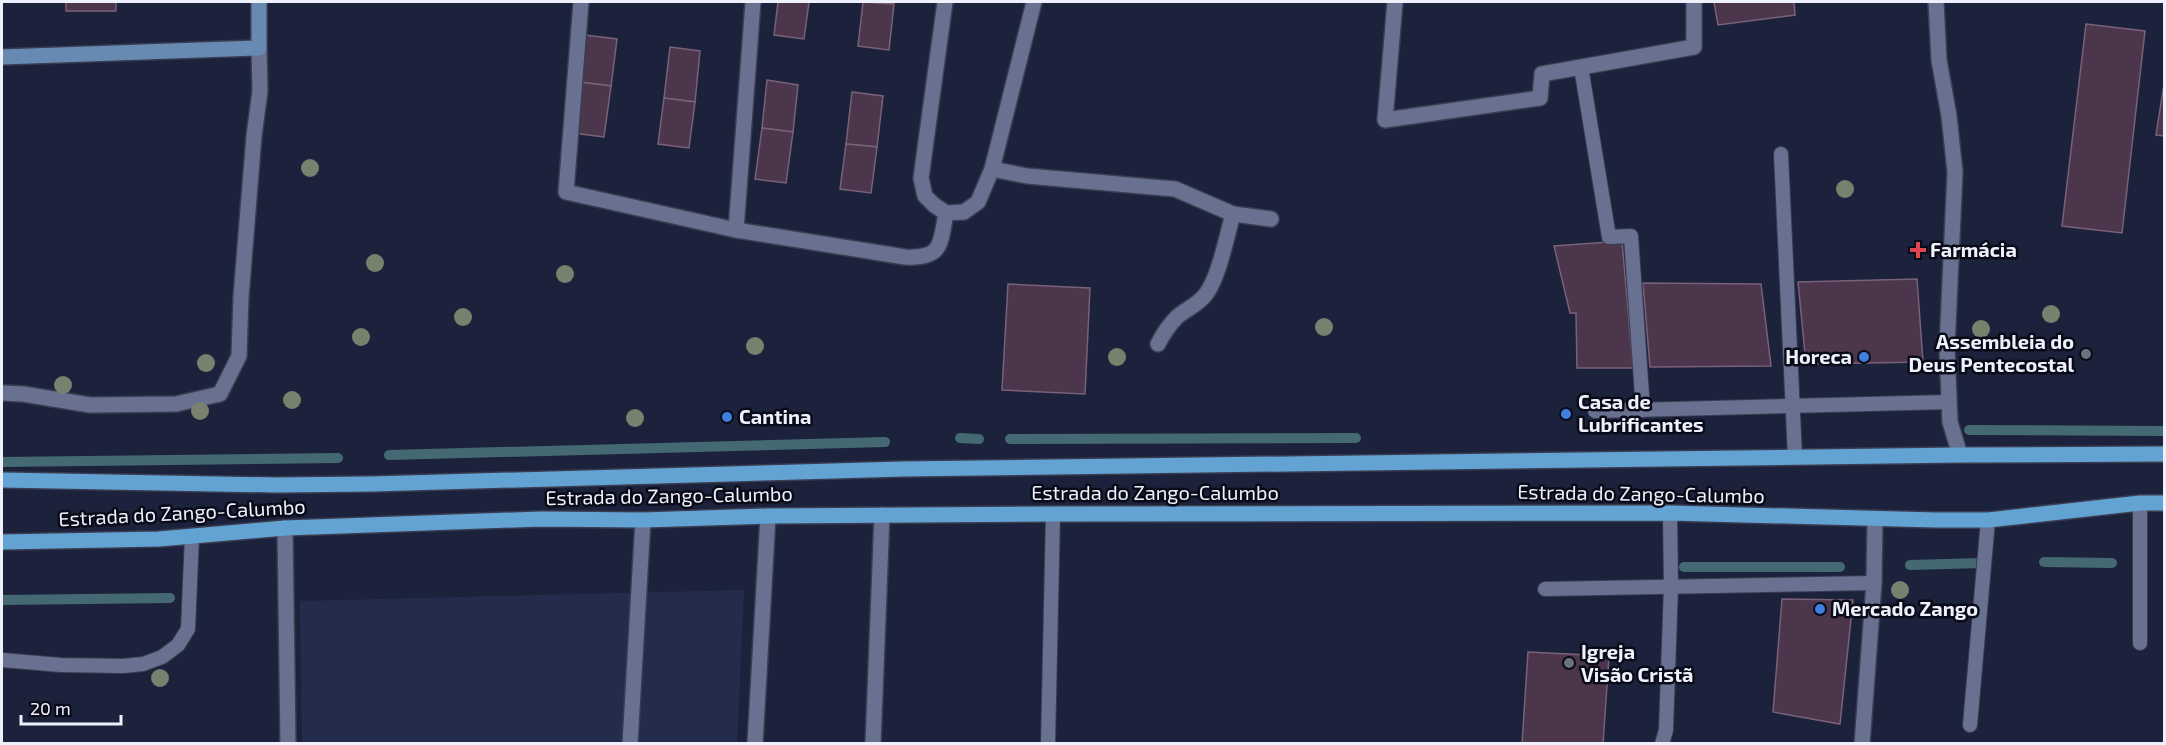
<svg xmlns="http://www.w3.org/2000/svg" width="2166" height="745" font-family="'Exo 2',sans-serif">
	<rect width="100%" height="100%" fill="#1c223c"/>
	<!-- built -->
	<path fill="#242c4c" d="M744 590 737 743H302L300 601Z"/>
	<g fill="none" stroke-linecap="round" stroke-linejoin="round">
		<!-- stream -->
		<g stroke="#446973" stroke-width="10">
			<path d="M1969 430 2164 431"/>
			<path d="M960 438 979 439"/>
			<path d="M1010 439 1356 438"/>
			<path d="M389 455 885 442"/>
			<path d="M2 462 338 458"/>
			<path d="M2044 562 2112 563"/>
			<path d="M1910 565 1982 563"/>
			<path d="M1684 567H1840"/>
			<path d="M2 600 170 598"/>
		</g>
	</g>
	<!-- building -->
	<g fill="#4b364b" stroke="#7a617a" stroke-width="1.5">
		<rect x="66" y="2" width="50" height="9"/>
		<path d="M778 2H809L804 39 774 35Z"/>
		<path d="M863 2 894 4 889 50 858 46Z"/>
		<path d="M1714 2H1794L1795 15 1718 25Z"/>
		<path d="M2086 24 2145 31 2122 233 2062 226Z"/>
		<path d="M585 35 617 39 611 86 580 82Z"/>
		<path d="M670 47 700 51 695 102 664 98Z"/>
		<path d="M767 80 798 85 793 132 762 128Z"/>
		<path d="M580 82 611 86 604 137 573 133Z"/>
		<path d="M2164 84V136L2156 135Z"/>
		<path d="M852 92 883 96 877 147 846 144Z"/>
		<path d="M664 98 695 102 689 148 658 144Z"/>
		<path d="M762 128 793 132 786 183 755 179Z"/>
		<path d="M846 144 877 147 871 193 840 189Z"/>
		<path d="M1622 241 1633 368H1577L1576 313H1570L1554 246Z"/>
		<path d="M1917 279 1923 362 1806 364 1798 282Z"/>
		<path d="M1643 283 1761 284 1771 366 1650 367Z"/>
		<path d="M1008 284 1090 288 1085 394 1002 390Z"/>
		<path d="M1782 599 1853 600 1840 724 1773 712Z"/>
		<path d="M1528 652 1609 656 1603 744H1522Z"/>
	</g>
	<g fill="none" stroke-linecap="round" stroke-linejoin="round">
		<!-- lane casing -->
		<g stroke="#3a3d52" stroke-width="16">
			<g id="lane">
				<path d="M1581 67 1609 237 1631 236 1643 410"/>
				<path d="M1781 154 1795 457"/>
				<path d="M1595 411 1949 402"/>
				<path d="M1545 589 1874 583"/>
				<path d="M2140 643V503"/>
				<path d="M2 660 61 665 123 666 143 664 162 657 178 645 188 629 192 536"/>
				<path d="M1970 725 1988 520"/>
				<path d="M1048 744 1053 514"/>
				<path d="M1662 744 1666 730 1671 586 1670 513"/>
			</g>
		</g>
		<!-- street casing -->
		<g stroke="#3a3d52" stroke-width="18">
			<g id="street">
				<path d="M581 2 566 192 736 230 905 257C943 259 940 244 946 213"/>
				<path d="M945 2 921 178 925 196 934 205 946 213 964 212 978 202 992 169 1034 2"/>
				<path d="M1395 2 1385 120 1540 98 1542 74 1694 47V2"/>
				<path d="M1936 2 1939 60 1949 116 1955 172 1947 348 1950 422 1960 455"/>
				<path d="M992 169 1027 176 1175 189 1233 214 1271 219"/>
				<path d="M736 230 753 2"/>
				<path d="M1158 344C1163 334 1169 325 1177 317 1186 309 1198 305 1206 294 1219 277 1227 235 1233 214"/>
				<path d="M2 393 23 394 90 405 176 404 220 394 239 356 241 297 254 136 260 91 259 48"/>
				<path d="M285 528 288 744"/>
				<path d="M630 744 643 520"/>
				<path d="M755 744 768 516"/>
				<path d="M873 744 882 515"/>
				<path d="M1862 744 1874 583 1875 519"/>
			</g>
		</g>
		<!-- secondary casing -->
		<g stroke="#3a3d52" stroke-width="18">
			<path id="secondary" d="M2 57 259 48V2"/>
		</g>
		<!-- primary casing -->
		<g stroke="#3a3d52" stroke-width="18">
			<g id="primary">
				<path d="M2 480 276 485 372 484 903 469 1960 455 2164 454"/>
				<path d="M2 542 159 539 285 528 541 519 643 520 768 516 1053 514 1670 513 1936 520H1988L2140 503H2164"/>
			</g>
		</g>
		<!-- lane -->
		<use href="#lane" stroke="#687190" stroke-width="14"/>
		<!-- street -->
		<use href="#street" stroke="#687190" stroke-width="15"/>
		<!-- secondary -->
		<use href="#secondary" stroke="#668ab1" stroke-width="15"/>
		<!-- primary -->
		<use href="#primary" stroke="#63a3d3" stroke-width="15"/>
	</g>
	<!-- trees -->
	<g fill="#77816e">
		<circle cx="310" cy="168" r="9"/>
		<circle cx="1845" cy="189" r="9"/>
		<circle cx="375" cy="263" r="9"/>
		<circle cx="565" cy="274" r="9"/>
		<circle cx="2051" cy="314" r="9"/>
		<circle cx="463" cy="317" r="9"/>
		<circle cx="1324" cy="327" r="9"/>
		<circle cx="1981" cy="329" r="9"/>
		<circle cx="361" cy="337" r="9"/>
		<circle cx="755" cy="346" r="9"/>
		<circle cx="1117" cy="357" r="9"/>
		<circle cx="206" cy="363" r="9"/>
		<circle cx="63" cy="385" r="9"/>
		<circle cx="292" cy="400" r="9"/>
		<circle cx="200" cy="411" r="9"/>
		<circle cx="635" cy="418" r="9"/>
		<circle cx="1900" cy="590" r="9"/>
		<circle cx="160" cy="678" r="9"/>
	</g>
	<!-- markers -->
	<path fill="#e0444e" stroke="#090c18" stroke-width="2" d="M1915 241h6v6h6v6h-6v6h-6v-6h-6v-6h6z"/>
	<g fill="#6b7280" stroke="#090c18" stroke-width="2">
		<circle cx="2086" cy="354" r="6"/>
		<circle cx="1569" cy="663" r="6"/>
	</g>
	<g fill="#3f7fe0" stroke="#090c18" stroke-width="2">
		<circle cx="1864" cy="357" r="6"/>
		<circle cx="1566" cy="414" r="6"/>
		<circle cx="727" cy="417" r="6"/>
		<circle cx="1820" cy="609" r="6"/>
	</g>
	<g text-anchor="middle" stroke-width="5" stroke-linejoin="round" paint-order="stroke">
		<!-- poi labels -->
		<g font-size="20" font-weight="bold" fill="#eef1fc" stroke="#090c18" text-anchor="start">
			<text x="1930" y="257">Farmácia</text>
			<text x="2074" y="349" text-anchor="end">Assembleia do<tspan x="2074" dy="23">Deus Pentecostal</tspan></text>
			<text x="1852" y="364" text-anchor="end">Horeca</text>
			<text x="1578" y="409">Casa de<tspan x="1578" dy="23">Lubrificantes</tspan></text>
			<text x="739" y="424">Cantina</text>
			<text x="1832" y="616">Mercado Zango</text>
			<text x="1581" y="659">Igreja<tspan x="1581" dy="23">Visão Cristã</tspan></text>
		</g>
		<!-- street labels -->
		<g font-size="20" fill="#eef1fc" stroke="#090c18">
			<text x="1155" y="500">Estrada do Zango-Calumbo</text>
			<text transform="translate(1641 494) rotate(1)" y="7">Estrada do Zango-Calumbo</text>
			<text transform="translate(669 496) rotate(-1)" y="7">Estrada do Zango-Calumbo</text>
			<text transform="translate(182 513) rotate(-3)" y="7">Estrada do Zango-Calumbo</text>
		</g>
	</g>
	<!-- border -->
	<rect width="2166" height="745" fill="none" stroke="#eef1fc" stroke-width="6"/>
	<!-- scale -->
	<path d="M21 715v9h100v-9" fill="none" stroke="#eef1fc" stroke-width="3"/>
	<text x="30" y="715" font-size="18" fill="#eef1fc" stroke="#090c18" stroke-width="4.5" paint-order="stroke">20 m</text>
</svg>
